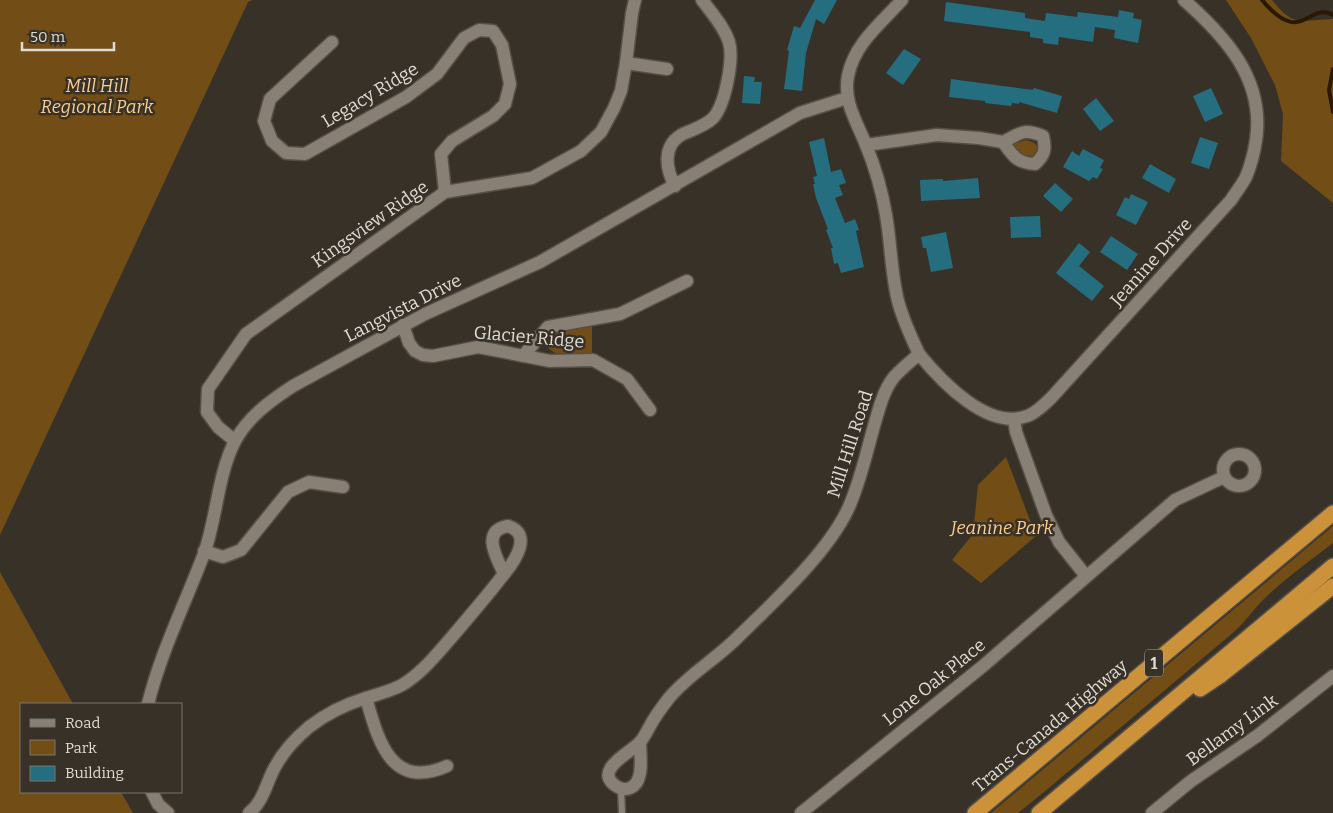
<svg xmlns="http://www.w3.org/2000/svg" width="1333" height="813" font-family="Bitter,serif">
	<rect width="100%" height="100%" fill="#383128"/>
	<!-- green -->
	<g fill="#724e16">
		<path d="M0 0H252L248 2 0 535Z"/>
		<path d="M1226 0H1272C1294 28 1301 20 1333 19V203L1281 161 1283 114 1275 85 1251 38Z"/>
		<path d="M1026 140C1032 142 1036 142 1038 149L1033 156 1024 155 1014 147V144Z"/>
		<path d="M592 326V354L555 353 548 348V341C557 328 577 327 592 326Z"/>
		<path d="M1006 457 1036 536 981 583 952 560 973 534 978 485Z"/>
		<path d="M1333 526V543C1311 560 1287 577 1266 597 1255 607 1247 620 1235 631L1044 792 1018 813H991Z"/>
		<path d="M0 572 73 704H21V792H121L133 813H0Z"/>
	</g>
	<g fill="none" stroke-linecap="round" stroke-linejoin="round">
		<!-- stream -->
		<g stroke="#2a1800" stroke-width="4">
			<path d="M1262 0C1302 48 1308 1 1333 15"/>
			<path d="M1333 69 1329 90 1333 112"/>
		</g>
	</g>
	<!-- building -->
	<g fill="#256e7f">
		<path d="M815 0H837L824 24 816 19 806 53 802 91 784 89 789 51 787 50 794 26 800 28Z"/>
		<path d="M946 2 1025 13V18L1045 21 1046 13 1077 17 1078 12 1118 17 1119 10 1134 13 1133 18 1142 20 1138 43 1114 38 1115 30 1095 27 1093 42 1059 37 1058 45 1043 43V39L1030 37V32L944 21Z"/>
		<path d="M904 49 921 59 903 85 886 73Z"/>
		<path d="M744 76 755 77 754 82H762L760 104 742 103Z"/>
		<path d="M951 79 1033 90 1034 88 1062 96 1057 113 1019 102V104L1012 103 1011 106 985 103V101L949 97Z"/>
		<path d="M1211 88 1223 114 1205 122 1193 96Z"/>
		<path d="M1096 98 1114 121 1100 131 1083 109Z"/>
		<path d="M1200 137 1218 143 1209 169 1191 163Z"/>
		<path d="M824 138 831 172 841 169 846 183 839 185 843 195 835 198 845 223 855 219 859 230 856 231 864 267 841 273 838 263 834 264 831 248H833L826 230 828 229 816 198 813 184H815L813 177 817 176 809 142Z"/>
		<path d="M1083 149 1104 160 1100 168 1103 169 1097 179 1093 177 1089 181 1063 167 1072 151 1079 156Z"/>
		<path d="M1150 164 1176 179 1169 193 1142 178Z"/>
		<path d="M978 178 980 198 921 201 920 180 943 179V181Z"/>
		<path d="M1055 183 1073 199 1061 212 1043 196Z"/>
		<path d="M1131 194 1148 202 1136 225 1116 215 1125 197 1129 199Z"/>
		<path d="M1040 216 1041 237 1011 238 1010 217Z"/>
		<path d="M946 232 953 268 931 272 926 248H923L921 237Z"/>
		<path d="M1111 236 1138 254 1127 270 1100 252Z"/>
		<path d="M1079 243 1090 252 1079 266 1104 286 1092 301 1056 273Z"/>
	</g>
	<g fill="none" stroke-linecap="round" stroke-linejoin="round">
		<!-- service casing -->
		<g stroke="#554f48" stroke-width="9">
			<path id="service" d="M621 789 622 813"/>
		</g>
		<!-- minor casing -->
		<g stroke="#554f48" stroke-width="15">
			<g id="minor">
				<path d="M332 42 270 99 264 121 272 141 286 153 305 154 406 97 437 74 464 38 479 30 493 31 502 45 510 84 505 104 493 116 452 141 441 154 445 192"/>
				<path d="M626 63 667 69"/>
				<path d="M866 145 937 135 979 138 1003 142C1013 156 1017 163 1035 164 1045 155 1046 149 1043 136 1023 128 1021 133 1003 142"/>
				<path d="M675 186C666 169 662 147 681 135 691 130 703 127 712 119 725 107 734 59 729 42 724 27 712 13 702 0"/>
				<path d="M403 325 409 343 415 351 423 355 433 356 478 347 550 361 593 360 627 379 650 410"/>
				<path d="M919 354C941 381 988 431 1027 416 1036 413 1045 404 1052 397L1231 200C1236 192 1242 185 1246 177 1251 165 1254 153 1256 140 1265 80 1226 37 1184 0"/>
				<path d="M523 356 548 327 620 314 687 281"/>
				<path d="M1014 419 1016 432 1046 515 1059 542 1086 576"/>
				<path d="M235 441 218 427 207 412 208 389 246 334 445 192 532 178 581 151 601 132 614 108 621 91 626 63 632 13 635 0"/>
				<circle cx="1239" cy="470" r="16"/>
				<path d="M508 526C533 534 515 561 504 574 497 558 480 531 508 526Z"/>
				<path d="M204 551 223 557 241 550 288 492 309 482 343 487"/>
				<path d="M366 698C378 739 390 791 447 766"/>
				<path d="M148 704C161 651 186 602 205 551 217 515 218 474 235 441 248 417 270 401 293 386L425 314 540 262 800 113 847 98"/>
				<path d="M640 742C640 755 645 782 630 788 626 790 620 789 616 786 592 770 632 752 640 742 644 738 647 731 650 726 655 716 662 707 669 698 689 674 718 658 740 635 775 601 828 552 848 509 860 483 866 454 874 426 879 409 883 391 894 377 901 369 911 361 919 354 911 337 903 320 898 301 891 273 891 243 886 215 882 191 875 167 866 145 857 122 843 102 848 76 854 44 881 23 902 0"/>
				<path d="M152 792 158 804 168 813"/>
				<path d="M249 813C264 801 266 783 275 767 283 752 296 738 309 727 326 714 346 704 366 698 378 694 391 691 402 685 421 674 436 655 451 638 469 617 487 596 504 574"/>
				<path d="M801 813 983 666 1175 500 1224 477"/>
				<path d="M1152 813 1191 781 1257 736 1333 676"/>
			</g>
		</g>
		<!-- motorway casing -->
		<g stroke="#554f48" stroke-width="18">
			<g id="motorway">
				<path d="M1200 689 1221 675 1333 586"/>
				<path d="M975 813 1333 513"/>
				<path d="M1039 813 1333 566"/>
			</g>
		</g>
		<!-- service -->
		<use href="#service" stroke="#888075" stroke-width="6"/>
		<!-- minor -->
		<use href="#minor" stroke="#888075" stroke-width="12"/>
		<!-- motorway -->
		<use href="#motorway" stroke="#cc923a" stroke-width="15"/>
	</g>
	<g text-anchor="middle" stroke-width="5" stroke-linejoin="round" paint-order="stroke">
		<!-- shield labels -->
		<rect fill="#383128" stroke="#ada8a1" stroke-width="1" x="1145" y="649.5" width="18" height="27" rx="4"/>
		<g font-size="16" font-weight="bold" fill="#dfdbd5">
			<text x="1154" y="669">1</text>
		</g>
		<!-- park labels -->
		<g font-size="18" font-style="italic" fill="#fbcd90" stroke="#383128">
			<text x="97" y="92">Mill Hill<tspan x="97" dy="21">Regional Park</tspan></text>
			<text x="1002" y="534">Jeanine Park</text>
		</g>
		<!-- street labels -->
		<g font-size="18" fill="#dfdbd5" stroke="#383128">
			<text transform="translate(370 95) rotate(-31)" y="6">Legacy Ridge</text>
			<text transform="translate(370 224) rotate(-35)" y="6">Kingsview Ridge</text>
			<text transform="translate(1151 262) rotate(-48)" y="6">Jeanine Drive</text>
			<text transform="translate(403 308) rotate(-27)" y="6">Langvista Drive</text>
			<text transform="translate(529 337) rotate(5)" y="6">Glacier Ridge</text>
			<text transform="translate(850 444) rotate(-72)" y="6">Mill Hill Road</text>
			<text transform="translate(934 682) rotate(-39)" y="6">Lone Oak Place</text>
			<text transform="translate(1050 726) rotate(-40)" y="6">Trans-Canada Highway</text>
			<text transform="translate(1232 730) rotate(-36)" y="6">Bellamy Link</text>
		</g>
	</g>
	<!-- legend -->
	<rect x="20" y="703" width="162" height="90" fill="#383128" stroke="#7b756d"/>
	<rect x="30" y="719" width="25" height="8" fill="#888075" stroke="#7b756d"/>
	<text x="65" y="728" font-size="15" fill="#dfdbd5">Road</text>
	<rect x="30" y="740" width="25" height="15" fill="#724e16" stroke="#7b756d"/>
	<text x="65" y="753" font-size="15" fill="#dfdbd5">Park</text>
	<rect x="30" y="766" width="25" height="15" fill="#256e7f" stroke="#7b756d"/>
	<text x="65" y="778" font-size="15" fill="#dfdbd5">Building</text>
	<!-- scale -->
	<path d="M22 42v8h92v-8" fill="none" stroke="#dfdbd5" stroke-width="2.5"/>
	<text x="30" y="42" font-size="15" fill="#dfdbd5" stroke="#383128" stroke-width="4" paint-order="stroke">50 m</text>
</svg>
